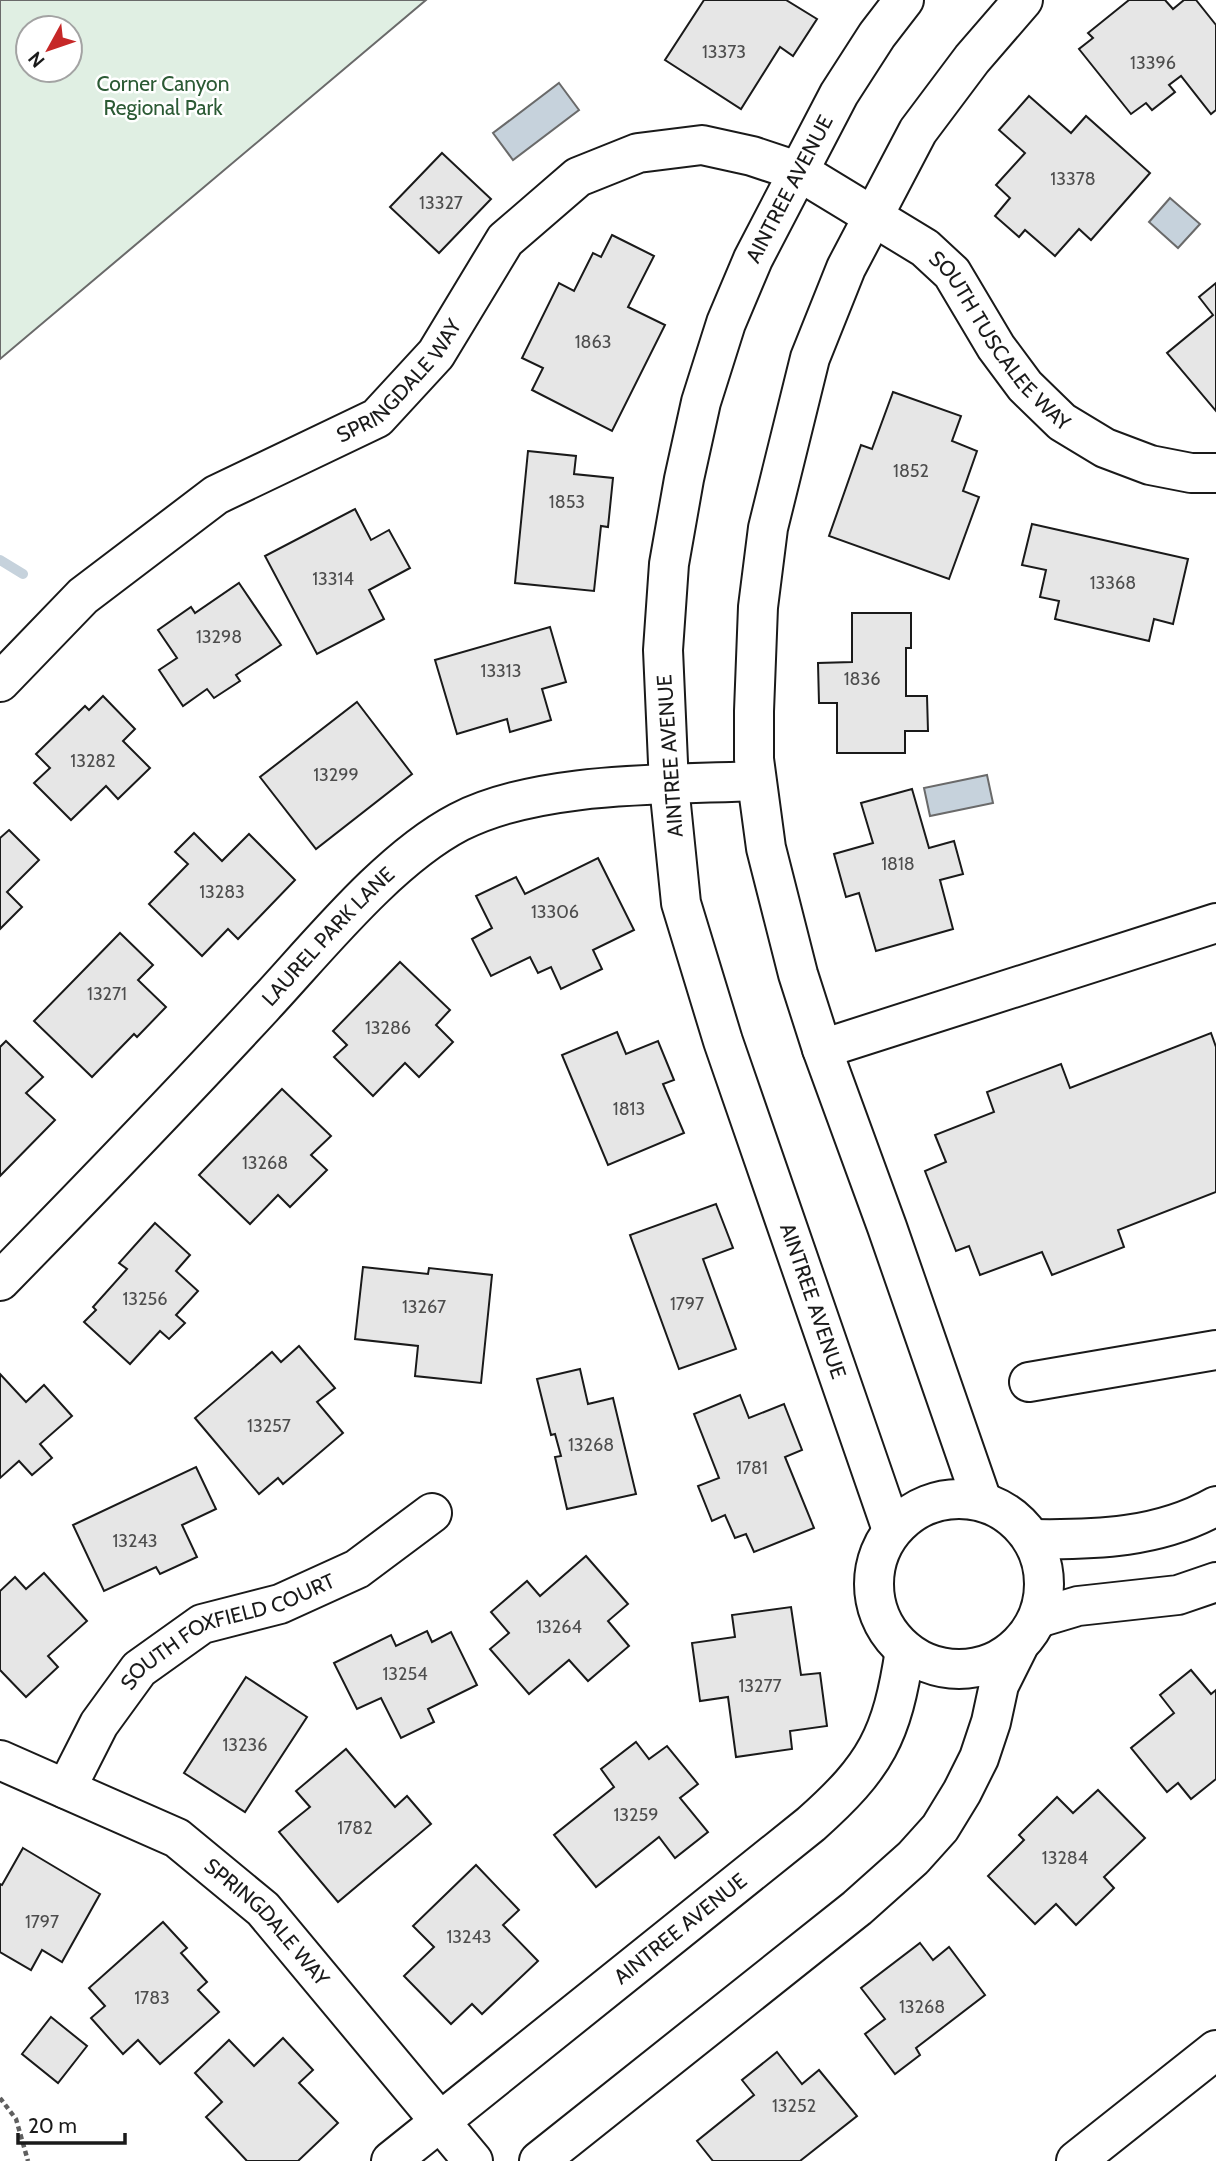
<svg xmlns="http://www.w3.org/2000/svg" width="1216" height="2161" font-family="Cabin,sans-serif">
	<rect width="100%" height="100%" fill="#fff"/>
	<!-- green -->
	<path fill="#e0efe3" stroke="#6a6a6a" stroke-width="2" fill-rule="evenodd" d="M0 0H426L0 359ZM28 28H70V70H28Z"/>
	<!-- water -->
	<g fill="#c6d2dc" stroke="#6a6a6a" stroke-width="2">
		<path d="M559 83 579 110 513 160 493 133Z"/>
		<path d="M1170 198 1200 224 1178 248 1149 222Z"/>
		<path d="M987 775 993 803 930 816 924 788Z"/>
	</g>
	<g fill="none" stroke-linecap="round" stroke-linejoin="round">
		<!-- stream -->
		<path stroke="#c6d2dc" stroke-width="10" d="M0 560 23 574"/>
	</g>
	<!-- building -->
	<g fill="#e6e6e6" stroke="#1a1a1a" stroke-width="2">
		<path d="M704 0H786L817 19 793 56 780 47 741 109 665 60Z"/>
		<path d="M1129 0H1165L1173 9 1184 0H1196L1216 25V110L1211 114 1181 76 1169 85 1175 92 1152 110 1146 103 1131 114 1079 49 1093 38 1088 33Z"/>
		<path d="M1029 96 1071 133 1086 116 1150 173 1091 240 1079 229 1055 256 1025 230 1019 237 995 216 1010 198 996 185 1025 153 999 130Z"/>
		<path d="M442 153 491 199 439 253 390 207Z"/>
		<path d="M612 235 654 256 628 307 665 325 612 431 532 390 543 368 522 358 559 283 574 291 593 253 601 257Z"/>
		<path d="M1216 283V411L1167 353 1213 315 1199 297Z"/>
		<path d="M893 392 961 416 952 441 977 451 963 491 979 497 949 579 829 536 861 445 872 449Z"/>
		<path d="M528 451 576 456 574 474 613 478 608 527 601 526 594 591 515 583Z"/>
		<path d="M355 509 371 540 389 530 410 568 369 590 384 619 317 654 265 556Z"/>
		<path d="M1032 524 1188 559 1173 624 1154 619 1149 641 1055 619 1059 601 1040 597 1046 570 1022 565Z"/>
		<path d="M239 583 281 645 236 675 240 681 214 698 207 689 183 706 159 670 177 658 158 630 191 607 195 613Z"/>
		<path d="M852 613H911V648H906V696H927L928 731H905V753H837V703H819L818 663 852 662Z"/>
		<path d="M550 627 566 682 542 689 551 720 510 732 507 719 457 734 435 660Z"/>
		<path d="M103 696 135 729 123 741 150 768 118 799 106 786 71 820 34 783 50 768 36 754 85 706 89 710Z"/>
		<path d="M357 702 412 774 316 849 260 777Z"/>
		<path d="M912 789 929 848 954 841 963 874 940 880 953 929 876 951 859 893 846 897 834 854 873 843 861 803Z"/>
		<path d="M9 830 39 860 7 892 22 907 0 929V838Z"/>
		<path d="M194 833 222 861 249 834 295 880 238 939 228 929 202 956 149 904 188 864 175 852Z"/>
		<path d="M598 858 634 930 593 950 602 969 561 989 551 967 538 973 530 957 491 976 472 939 492 928 476 896 516 877 525 894Z"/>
		<path d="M120 933 153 965 138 980 166 1007 137 1037 134 1034 92 1077 34 1021Z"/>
		<path d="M400 962 450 1010 436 1025 453 1042 419 1077 405 1063 373 1096 334 1057 347 1045 333 1031Z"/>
		<path d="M617 1032 626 1054 658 1041 674 1080 663 1084 684 1133 608 1165 562 1055Z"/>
		<path d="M1211 1033 1216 1047V1192L1118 1230 1124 1247 1052 1275 1042 1252 980 1275 969 1246 956 1251 925 1171 946 1162 935 1135 994 1112 987 1092 1061 1064 1070 1088Z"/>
		<path d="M6 1041 43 1077 26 1093 55 1120 0 1176V1047Z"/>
		<path d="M282 1089 331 1136 311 1155 327 1170 290 1207 278 1195 250 1224 199 1175Z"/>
		<path d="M716 1204 733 1248 703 1259 736 1349 679 1369 630 1235Z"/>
		<path d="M155 1223 190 1255 176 1271 198 1291 176 1315 185 1323 169 1339 160 1331 130 1364 84 1322 96 1310 93 1307 127 1269 119 1263Z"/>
		<path d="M363 1267 428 1274 429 1268 492 1275 481 1383 415 1376 418 1346 355 1339Z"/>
		<path d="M299 1346 335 1388 317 1402 343 1433 283 1484 278 1478 259 1494 195 1418 272 1352 281 1362Z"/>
		<path d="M580 1369 588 1404 613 1398 636 1494 567 1509 555 1457 561 1456 555 1434 551 1435 537 1379Z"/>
		<path d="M0 1374 26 1402 44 1385 72 1416 40 1444 52 1458 32 1475 19 1461 0 1478Z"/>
		<path d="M740 1395 749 1418 784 1404 802 1450 785 1457 814 1528 754 1552 746 1534 735 1538 725 1515 712 1521 698 1486 719 1478 694 1414Z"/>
		<path d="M196 1467 216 1509 182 1525 197 1557 160 1574 156 1567 104 1591 73 1525Z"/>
		<path d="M586 1556 628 1604 608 1621 629 1646 588 1681 569 1660 529 1694 490 1649 509 1633 491 1612 527 1581 540 1596Z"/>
		<path d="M44 1573 87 1621 48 1656 58 1667 26 1697 0 1670V1591L15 1577 26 1589Z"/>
		<path d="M791 1607 801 1675 820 1673 827 1726 790 1731 792 1749 736 1757 728 1697 700 1701 692 1643 735 1637 732 1615Z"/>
		<path d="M427 1631 432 1642 451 1632 477 1685 428 1709 434 1722 401 1738 381 1698 357 1709 334 1663 391 1635 396 1646Z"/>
		<path d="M1191 1670 1211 1694 1216 1690V1779L1191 1799 1178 1783 1167 1792 1131 1748 1174 1713 1160 1695Z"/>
		<path d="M246 1677 307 1717 245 1812 184 1773Z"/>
		<path d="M636 1742 649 1759 667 1746 698 1784 680 1798 708 1832 675 1858 659 1837 596 1887 554 1835 614 1787 601 1769Z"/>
		<path d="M346 1749 395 1807 407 1796 431 1824 338 1902 279 1832 310 1807 296 1791Z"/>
		<path d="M1098 1790 1145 1838 1104 1877 1114 1888 1076 1925 1056 1904 1035 1924 988 1876 1024 1840 1019 1835 1057 1797 1073 1813Z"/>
		<path d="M23 1848 100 1894 62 1962 42 1950 31 1970 0 1952V1884L2 1885Z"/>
		<path d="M476 1865 519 1910 503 1925 538 1961 482 2014 472 2004 451 2024 404 1976 434 1947 413 1926Z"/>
		<path d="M163 1922 187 1948 181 1953 207 1982 198 1990 219 2012 160 2064 138 2040 123 2054 91 2018 105 2006 89 1988Z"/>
		<path d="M920 1943 933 1960 949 1947 985 1995 916 2048 920 2055 895 2074 865 2034 885 2019 861 1988Z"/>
		<path d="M51 2017 87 2046 58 2083 22 2054Z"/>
		<path d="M283 2038 313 2070 299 2083 338 2123 298 2161H247L206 2117 222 2102 195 2073 229 2040 254 2066Z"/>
		<path d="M777 2052 802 2084 819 2070 857 2116 800 2161H713L697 2141 754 2095 742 2080Z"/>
	</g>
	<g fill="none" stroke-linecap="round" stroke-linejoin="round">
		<!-- minor casing -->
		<g stroke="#1a1a1a" stroke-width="42">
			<g id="minor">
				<path id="s1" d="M0 682 83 596 216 495 377 418 436 354 505 240 578 177 638 153 702 145 752 156 800 172 925 248 952 273 996 347 1025 386 1062 422 1105 448 1150 465 1191 473H1216"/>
				<path d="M822 1049 1216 923"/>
				<path id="s2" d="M0 1281C89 1190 177 1099 263 1006 318 947 388 859 459 822 539 781 667 785 756 781"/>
				<path d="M1029 1382 1216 1350"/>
				<circle cx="959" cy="1584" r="85"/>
				<path d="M982 1501 887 1227 822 1049 798 974 766 848 754 759V711L758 607 768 528 810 358 846 268 918 131 972 59 1023 0"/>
				<path id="s3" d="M892 1530 723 1041 681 903 669 785 663 650 669 564 684 479 701 402 726 323 753 259 839 94 877 35 904 0"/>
				<path d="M1032 1539C1096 1540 1159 1538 1216 1506"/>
				<path d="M1038 1618 1078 1606 1178 1595 1216 1582"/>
				<path id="s4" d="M0 1760 177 1838 263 1909 473 2161"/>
				<path id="s5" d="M66 1789 99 1724 139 1669 202 1624 280 1604 357 1569 432 1513"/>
				<path id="s6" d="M391 2161 811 1824C876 1766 892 1736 905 1650"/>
				<path d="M539 2161 857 1908 913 1858 940 1828 962 1792 979 1758 991 1722 999 1685 1018 1647"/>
				<path d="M1076 2161 1216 2050"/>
			</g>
		</g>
		<!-- path -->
		<path stroke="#5f5f5f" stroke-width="4.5" stroke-dasharray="5 3.5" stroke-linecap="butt" d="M0 2098 16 2119 28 2161"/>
		<!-- minor -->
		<use href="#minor" stroke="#fff" stroke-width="38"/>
	</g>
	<g text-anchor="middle" stroke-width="5" stroke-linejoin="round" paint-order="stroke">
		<!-- number labels -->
		<g font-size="18" fill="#4d4d4d">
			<text x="724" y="58">13373</text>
			<text x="1153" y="69">13396</text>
			<text x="1073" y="185">13378</text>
			<text x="441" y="209">13327</text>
			<text x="593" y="348">1863</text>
			<text x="911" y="477">1852</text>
			<text x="567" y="508">1853</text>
			<text x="333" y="585">13314</text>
			<text x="1113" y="589">13368</text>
			<text x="219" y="643">13298</text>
			<text x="501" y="677">13313</text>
			<text x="862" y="685">1836</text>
			<text x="93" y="767">13282</text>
			<text x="336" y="781">13299</text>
			<text x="898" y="870">1818</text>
			<text x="222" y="898">13283</text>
			<text x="555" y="918">13306</text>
			<text x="107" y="1000">13271</text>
			<text x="388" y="1034">13286</text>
			<text x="629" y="1115">1813</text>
			<text x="265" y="1169">13268</text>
			<text x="145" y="1305">13256</text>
			<text x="687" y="1310">1797</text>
			<text x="424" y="1313">13267</text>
			<text x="269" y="1432">13257</text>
			<text x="591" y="1451">13268</text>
			<text x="752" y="1474">1781</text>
			<text x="135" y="1547">13243</text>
			<text x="559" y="1633">13264</text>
			<text x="405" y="1680">13254</text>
			<text x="760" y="1692">13277</text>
			<text x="245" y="1751">13236</text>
			<text x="636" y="1821">13259</text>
			<text x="355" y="1834">1782</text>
			<text x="1065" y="1864">13284</text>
			<text x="42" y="1928">1797</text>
			<text x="469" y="1943">13243</text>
			<text x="152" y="2004">1783</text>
			<text x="922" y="2013">13268</text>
			<text x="794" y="2112">13252</text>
		</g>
		<!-- park labels -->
		<g font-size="21" fill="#2b5a34" stroke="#fff">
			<text x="163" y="91">Corner Canyon<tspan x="163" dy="24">Regional Park</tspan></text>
		</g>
		<!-- street labels -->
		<g font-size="21" fill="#1a1a1a" stroke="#fff">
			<text dy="7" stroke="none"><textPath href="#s3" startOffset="1398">AINTREE AVENUE</textPath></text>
			<text dy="7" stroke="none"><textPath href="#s1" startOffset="1279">SOUTH TUSCALEE WAY</textPath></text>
			<text dy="7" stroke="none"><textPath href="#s1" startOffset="506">SPRINGDALE WAY</textPath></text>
			<text transform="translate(670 756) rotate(-94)" y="7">AINTREE AVENUE</text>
			<text dy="7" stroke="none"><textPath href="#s2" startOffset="476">LAUREL PARK LANE</textPath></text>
			<text transform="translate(813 1301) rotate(71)" y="7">AINTREE AVENUE</text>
			<text dy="7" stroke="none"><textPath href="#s5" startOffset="238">SOUTH FOXFIELD COURT</textPath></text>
			<text dy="7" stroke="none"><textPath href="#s4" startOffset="317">SPRINGDALE WAY</textPath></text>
			<text dy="7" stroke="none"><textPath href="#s6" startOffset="371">AINTREE AVENUE</textPath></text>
		</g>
	</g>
	<!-- north arrow -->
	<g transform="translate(49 49) rotate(230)"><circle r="33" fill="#ffffff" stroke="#a3a3a3" stroke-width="2"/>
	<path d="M0-5L12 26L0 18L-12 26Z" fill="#c62828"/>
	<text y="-10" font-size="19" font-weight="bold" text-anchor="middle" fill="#1a1a1a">N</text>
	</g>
	<!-- scale -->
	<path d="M18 2133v10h107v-10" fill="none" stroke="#1a1a1a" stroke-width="3.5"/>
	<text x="28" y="2133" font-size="21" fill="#1a1a1a" stroke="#ffffff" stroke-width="5" paint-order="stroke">20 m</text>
</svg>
